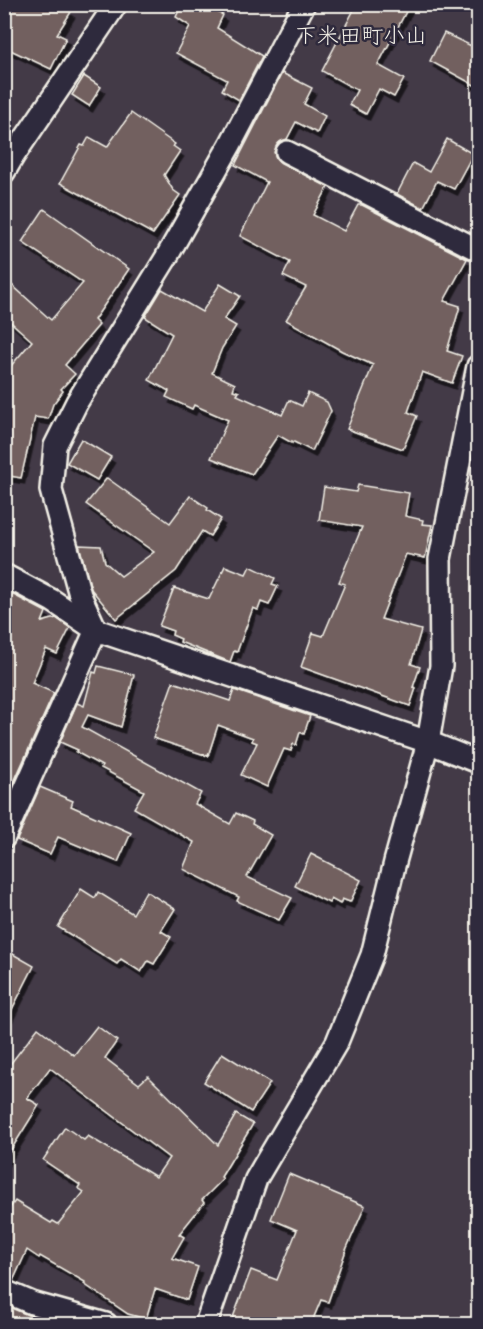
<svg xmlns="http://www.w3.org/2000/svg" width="483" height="1329" font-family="Sriracha,'Klee One',sans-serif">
	<defs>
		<filter id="shadow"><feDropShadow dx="3.5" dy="6" stdDeviation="0" flood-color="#0009"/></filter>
	</defs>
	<rect width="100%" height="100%" fill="#433a47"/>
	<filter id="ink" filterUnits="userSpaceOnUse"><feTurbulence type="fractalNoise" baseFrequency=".0167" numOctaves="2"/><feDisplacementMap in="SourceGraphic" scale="12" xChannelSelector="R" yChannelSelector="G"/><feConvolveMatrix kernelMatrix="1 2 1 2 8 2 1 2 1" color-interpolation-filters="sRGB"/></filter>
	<g filter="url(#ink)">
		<!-- building -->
		<g fill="#72615f" stroke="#f4f1e8" stroke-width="1.5" filter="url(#shadow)">
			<path d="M4 4H59L71 12 57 34 66 38 51 69 4 47Z"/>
			<path d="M182 4H203L223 15 217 28 262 56 239 100 222 90 227 80 176 53 190 26 176 17Z"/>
			<path d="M357 4H410L378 65 404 79 394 97 379 89 366 114 349 105 357 90 322 71Z"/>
			<path d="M444 33 478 49V87L430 61Z"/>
			<path d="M282 73 312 88 304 104 325 116 317 133 296 122 287 139 280 142 274 152 276 158 281 163 328 187 313 215 344 231 358 205H362L467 259 444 301 460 306 447 351 462 356 452 383 422 372 408 412 417 416 403 449 347 429 373 365 342 351 286 320 306 287 283 276 290 262 240 236 267 182 235 165Z"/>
			<path d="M84 76 101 87 89 106 72 95Z"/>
			<path d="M131 113 175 144 173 146 180 151 164 175 173 190 180 195 153 234 60 183 81 145 84 146 89 137 107 147Z"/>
			<path d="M447 139 473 154 454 189 437 181 423 208 397 194 413 163 429 172Z"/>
			<path d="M44 209 129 269 94 320 99 325 65 365 75 374 61 389 63 391 53 404 48 419 35 417 21 478 4 475V374L32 341 4 316V278L51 320 83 283 22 242Z"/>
			<path d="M220 284 240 296 224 319 236 326 222 348 212 373 235 384 233 390 239 392 237 395 282 415 289 400 302 406 308 393 327 402 331 411 312 451 292 441V443L278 435 252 474 211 458 228 420 194 405 192 409 166 397 169 391 149 380 172 334 145 317 162 289 202 312Z"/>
			<path d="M81 439 111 457 97 480 67 463Z"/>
			<path d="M107 478 170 523 190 496 208 508 207 510 221 519 210 536 202 531 176 571 116 619 91 589 79 545 101 546 105 562 121 576 154 552 86 504Z"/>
			<path d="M358 485 409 493 405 516 423 520 422 524 432 525 425 558 406 554 381 619 421 630 411 664 420 667 413 687 416 688 410 706 301 667 313 633 323 636 345 584 339 582 362 527 319 520 324 487 356 492Z"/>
			<path d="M225 566 246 574 250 566 275 578 272 584 278 586 269 605 261 602 258 610 253 608 237 652 234 651 230 662 180 642 181 639 172 635 173 631 159 626 174 588 209 599Z"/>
			<path d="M4 590 46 612 42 622 56 618 70 628 57 654 46 649 32 683 54 693 4 804Z"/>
			<path d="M98 666 134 675 121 727 88 715 82 727 201 793 195 804 230 824 236 813 253 821 252 824 271 835 247 877 292 898 279 920 237 901 239 897 183 869 194 842 134 808 144 791 101 768 102 766 76 752 78 750 60 742 77 703 84 706 93 672 96 673Z"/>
			<path d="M173 682 230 701 234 690 310 716 304 734 300 732 296 745 293 744 291 751 284 749 267 787 241 775 257 743 252 741 253 738 218 725 208 756 153 738Z"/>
			<path d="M40 787 73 801 71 806 131 833 118 862 58 837 50 854 17 840Z"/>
			<path d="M311 854 361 880 350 902 342 899 340 904 331 899 329 903 295 886Z"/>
			<path d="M81 889 95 898 98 892 133 914 146 891 175 909 161 931 171 937 154 964 148 961 141 972 121 959 117 964 58 927Z"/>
			<path d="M4 949 34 966 4 1025Z"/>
			<path d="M97 1026 117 1041 105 1058 139 1084 148 1076 218 1145 236 1114 253 1124 221 1177 223 1179 202 1200 204 1203 179 1234 184 1237 172 1258 198 1267 187 1300 155 1289 146 1319 128 1314 84 1284 85 1282 40 1256 39 1258 27 1250 13 1281 4 1279V1216L15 1201 51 1223 53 1221 58 1224 84 1192 78 1188 80 1185 43 1160 65 1127 84 1140 88 1136 156 1177 169 1158 50 1068 27 1098 39 1105 4 1161V1072L38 1028 74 1055Z"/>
			<path d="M222 1053 270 1083 251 1112 204 1082Z"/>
			<path d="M289 1174 365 1206 346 1250 328 1302 321 1300 311 1324H245L232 1320 251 1270 277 1280 297 1230 271 1219Z"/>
			<path d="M4 1305 28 1315 60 1324H4Z"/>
		</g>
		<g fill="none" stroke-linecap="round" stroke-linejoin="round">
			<!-- minor casing -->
			<g stroke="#f4f1e8" stroke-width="26">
				<g id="minor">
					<path d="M287 152 478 250"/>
					<path d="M4 172 14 155 116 4"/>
					<path d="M4 575 53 601 96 630 428 742 478 762"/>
					<path d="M4 837 96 630 80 595 51 490 55 446 77 402 166 258 230 145 304 4"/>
					<path d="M4 1291 32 1303 106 1324"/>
					<path d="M206 1324 256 1179 337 1042 372 955 395 862 428 742 441 666 440 559 478 366"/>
				</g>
			</g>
			<!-- minor -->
			<use href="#minor" stroke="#2f2a3d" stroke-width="21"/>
		</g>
	</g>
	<g text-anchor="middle" stroke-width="5" stroke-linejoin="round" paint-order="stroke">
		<!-- quarter labels -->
		<g font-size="22" fill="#f4f1e8" stroke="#2f2a3d">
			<text x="361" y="43">下米田町小山</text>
		</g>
	</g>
	<!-- margin -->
	<rect width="483" height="1329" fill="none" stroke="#2f2a3d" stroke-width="24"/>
	<rect x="12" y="12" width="459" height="1305" fill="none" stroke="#f4f1e8" stroke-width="2" filter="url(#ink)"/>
</svg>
